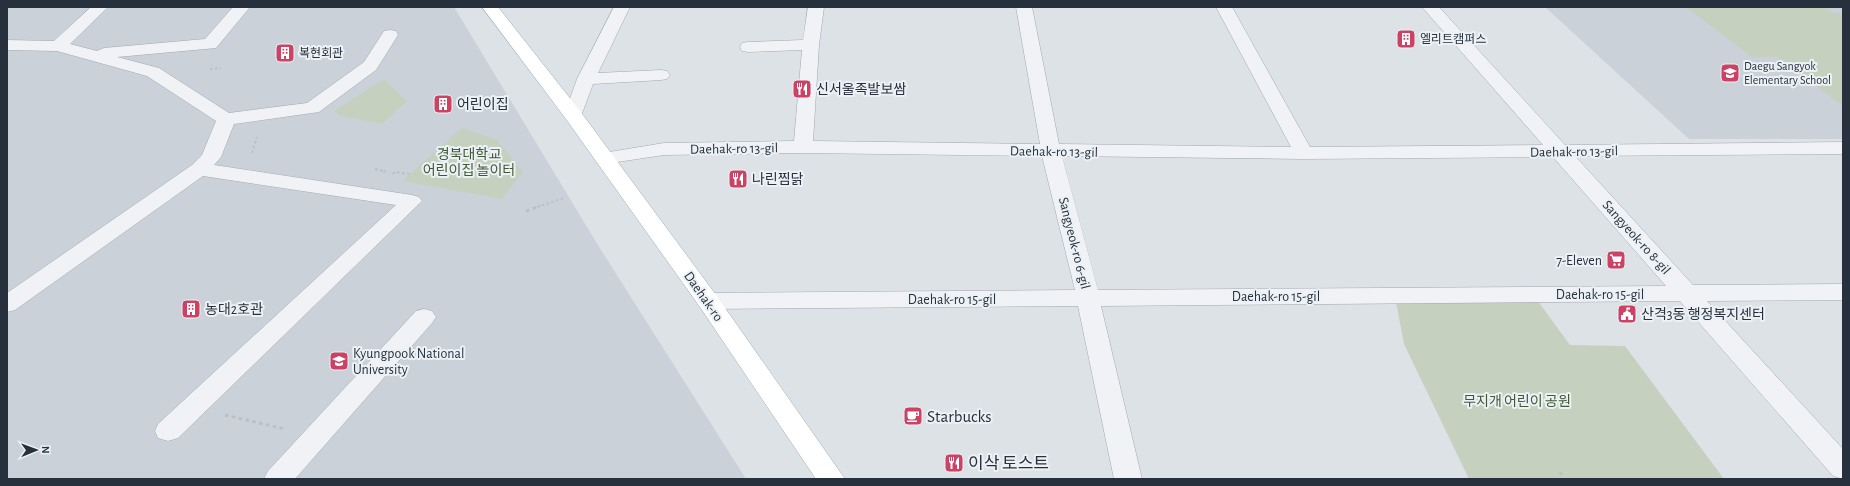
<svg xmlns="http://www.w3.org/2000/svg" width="1850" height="486" font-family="'Alegreya Sans','Noto Sans KR',sans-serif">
	<rect width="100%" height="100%" fill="#dde2e7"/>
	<!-- built -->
	<g fill="#cbd1d9">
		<path d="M7 7H454L596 242 746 479H7Z"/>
		<path d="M1545 7H1843V139H1689Z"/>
	</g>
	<!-- green -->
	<g fill="#c5d1be">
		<path d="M1686 7H1825L1834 13H1843V106L1777 57 1753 58Z"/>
		<path d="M384 79 407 101 382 124 341 116 334 111Z"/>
		<path d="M462 128 497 140 523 172 502 199 402 181Z"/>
		<path d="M1537 300 1570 345 1625 346 1724 479H1469L1404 344 1396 302Z"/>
	</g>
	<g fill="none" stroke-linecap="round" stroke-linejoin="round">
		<!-- minor casing -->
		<g stroke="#a3a9b1" stroke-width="1">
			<g id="minor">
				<path d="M91 7H108L70 44 97 51 104 48 205 39 233 7H250L216 48 117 57 159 68 229 113 307 103 364 62 384 31 390 30 396 31 398 35 376 70 319 112 234 124 221 157 214 165 412 195 419 197 422 201 178 438 168 441 158 438 155 431 158 424 396 205 203 176 15 310 7 312V293L192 165 202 155 216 121 147 76 57 51 7 50V40L54 41Z"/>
				<path d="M614 7H630L598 73 661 70 667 71 670 75 667 79 661 80 593 84 580 119 573 121 566 119 564 115 577 79Z"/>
				<path d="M808 7H824L819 45 813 141 1040 144 1016 7H1032L1059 144 1291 147 1216 7H1232L1310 147 1543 145 1422 7H1439L1565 145 1843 142V154L1575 156 1693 285 1843 284V300L1707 301 1843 449V479L1833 476 1680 301 1101 306 1142 479H1114L1078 306 708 309 700 307 696 301 700 295 708 293 1075 290 1042 156 803 153 664 155 604 164 597 162 594 158 597 154 664 143 794 141 802 50 748 52 742 51 740 47 742 43 748 42 803 40ZM1062 156 1304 159 1553 157 1666 286 1098 290Z"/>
				<path d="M424 309 432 311 436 317 432 323 295 479H264L268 471 416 311Z"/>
			</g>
		</g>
		<!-- major casing -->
		<g stroke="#9da8b2" stroke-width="1">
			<path id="major" d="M482 7H498L580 111 716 295 845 479H816L700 307 566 119Z"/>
		</g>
		<!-- path-far1 -->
		<g stroke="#bcc0c5" stroke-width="2" stroke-dasharray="2.5 2.5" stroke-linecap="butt">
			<path d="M210 69 221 68"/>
			<path d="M252 153 257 137"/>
			<path d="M375 169 385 171 382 174"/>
			<path d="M393 174 395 172 410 174"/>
			<path d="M537 207 564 198"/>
		</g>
		<!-- path -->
		<g stroke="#bcc0c5" stroke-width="3" stroke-dasharray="3.5 3.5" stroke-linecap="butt">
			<path d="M526 211 540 206"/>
			<path d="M225 415 285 429"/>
			<path d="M1560 472 1564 479"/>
		</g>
		<!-- minor -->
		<use href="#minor" fill="#f0f2f5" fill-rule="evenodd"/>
		<!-- major -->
		<use href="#major" fill="#fff" fill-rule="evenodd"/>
	</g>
	<!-- icons -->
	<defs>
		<g id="building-square" transform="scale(1)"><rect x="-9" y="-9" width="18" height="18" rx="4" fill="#cc4265" stroke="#ecf1f5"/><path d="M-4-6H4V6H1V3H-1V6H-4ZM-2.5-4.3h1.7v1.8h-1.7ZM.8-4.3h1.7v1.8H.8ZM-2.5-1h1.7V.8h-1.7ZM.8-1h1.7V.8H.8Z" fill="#fff"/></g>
		<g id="school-square" transform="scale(1)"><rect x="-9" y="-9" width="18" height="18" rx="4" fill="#cc4265" stroke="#ecf1f5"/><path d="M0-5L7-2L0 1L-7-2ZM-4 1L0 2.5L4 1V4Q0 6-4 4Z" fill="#fff"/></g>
		<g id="restaurant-square" transform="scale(1)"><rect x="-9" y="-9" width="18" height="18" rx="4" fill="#cc4265" stroke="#ecf1f5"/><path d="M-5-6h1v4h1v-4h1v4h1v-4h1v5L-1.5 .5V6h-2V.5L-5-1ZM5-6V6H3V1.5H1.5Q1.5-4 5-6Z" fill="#fff"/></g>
		<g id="supermarket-square" transform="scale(1)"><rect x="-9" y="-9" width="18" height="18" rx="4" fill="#cc4265" stroke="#ecf1f5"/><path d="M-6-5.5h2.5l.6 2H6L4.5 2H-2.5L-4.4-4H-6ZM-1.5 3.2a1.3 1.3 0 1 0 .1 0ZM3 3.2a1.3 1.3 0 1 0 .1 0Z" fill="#fff"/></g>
		<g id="civic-square" transform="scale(1)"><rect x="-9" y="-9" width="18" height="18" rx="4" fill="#cc4265" stroke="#ecf1f5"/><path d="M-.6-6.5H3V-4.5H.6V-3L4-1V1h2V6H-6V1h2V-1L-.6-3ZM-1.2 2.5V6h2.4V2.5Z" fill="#fff"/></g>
		<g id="university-square" transform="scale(1)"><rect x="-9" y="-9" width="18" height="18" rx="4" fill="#cc4265" stroke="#ecf1f5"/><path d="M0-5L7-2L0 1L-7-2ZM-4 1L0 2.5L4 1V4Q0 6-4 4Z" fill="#fff"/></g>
		<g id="cafe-square" transform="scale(1)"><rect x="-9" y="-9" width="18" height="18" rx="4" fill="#cc4265" stroke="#ecf1f5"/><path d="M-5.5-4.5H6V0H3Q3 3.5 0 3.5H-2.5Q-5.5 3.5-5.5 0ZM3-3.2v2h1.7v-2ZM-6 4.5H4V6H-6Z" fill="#fff"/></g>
	</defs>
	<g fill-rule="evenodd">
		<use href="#building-square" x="1406" y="39"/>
		<use href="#building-square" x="285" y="53"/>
		<use href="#school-square" x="1730" y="73"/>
		<use href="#restaurant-square" x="802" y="89"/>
		<use href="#building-square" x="443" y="104"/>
		<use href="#restaurant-square" x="738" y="179"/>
		<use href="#supermarket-square" x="1616" y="260"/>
		<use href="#building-square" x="191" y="309"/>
		<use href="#civic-square" x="1627" y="314"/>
		<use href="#university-square" x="339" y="361"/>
		<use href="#cafe-square" x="913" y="416"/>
		<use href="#restaurant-square" x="954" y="463"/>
	</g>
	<g text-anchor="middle" stroke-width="4" stroke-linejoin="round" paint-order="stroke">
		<!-- far-poi labels -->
		<g font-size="12" fill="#27313d" stroke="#ecf1f5" text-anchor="start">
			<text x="1420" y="43">엘리트캠퍼스</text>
			<text x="299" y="57">복현회관</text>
			<text x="1744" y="70">Daegu Sangyok<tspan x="1744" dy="14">Elementary School</tspan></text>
		</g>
		<!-- poi labels -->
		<g font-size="14" fill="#27313d" stroke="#ecf1f5" text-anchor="start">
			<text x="816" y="94">신서울족발보쌈</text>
			<text x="457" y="109">어린이집</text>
			<text x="752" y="184">나린찜닭</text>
			<text x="1602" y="265" text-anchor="end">7-Eleven</text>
			<text x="205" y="314">농대2호관</text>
			<text x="1641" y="319">산격3동 행정복지센터</text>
			<text x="353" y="358">Kyungpook National<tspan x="353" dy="16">University</tspan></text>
		</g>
		<!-- street labels -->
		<g font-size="14" fill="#27313d" stroke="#ecf1f5">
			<text transform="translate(734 148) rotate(-1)" y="5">Daehak-ro 13-gil</text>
			<text transform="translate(1054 151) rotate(1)" y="5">Daehak-ro 13-gil</text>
			<text transform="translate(1574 151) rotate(-1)" y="5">Daehak-ro 13-gil</text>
			<text transform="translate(1637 237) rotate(48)" y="5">Sangyeok-ro 8-gil</text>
			<text transform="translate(1075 243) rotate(76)" y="5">Sangyeok-ro 6-gil</text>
			<text x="1600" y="299">Daehak-ro 15-gil</text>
			<text transform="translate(704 296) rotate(55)" y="5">Daehak-ro</text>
			<text x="1276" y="301">Daehak-ro 15-gil</text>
			<text x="952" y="304">Daehak-ro 15-gil</text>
		</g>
		<!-- park labels -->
		<g font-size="14" fill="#3f5934" stroke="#ecf1f5">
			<text x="469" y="159">경북대학교<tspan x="469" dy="16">어린이집 놀이터</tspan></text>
			<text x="1517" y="406">무지개 어린이 공원</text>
		</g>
		<!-- near-poi labels -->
		<g font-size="17" fill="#27313d" stroke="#ecf1f5" text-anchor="start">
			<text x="927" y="422">Starbucks</text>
			<text x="968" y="469">이삭 토스트</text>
		</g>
	</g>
	<!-- border -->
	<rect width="1850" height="486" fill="none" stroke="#27313d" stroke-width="16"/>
	<!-- north arrow -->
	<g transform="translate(36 450) rotate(89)" stroke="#ecf1f5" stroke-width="3" paint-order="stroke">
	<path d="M0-3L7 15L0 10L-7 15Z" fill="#27313d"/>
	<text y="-6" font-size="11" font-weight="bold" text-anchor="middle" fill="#27313d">N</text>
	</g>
</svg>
